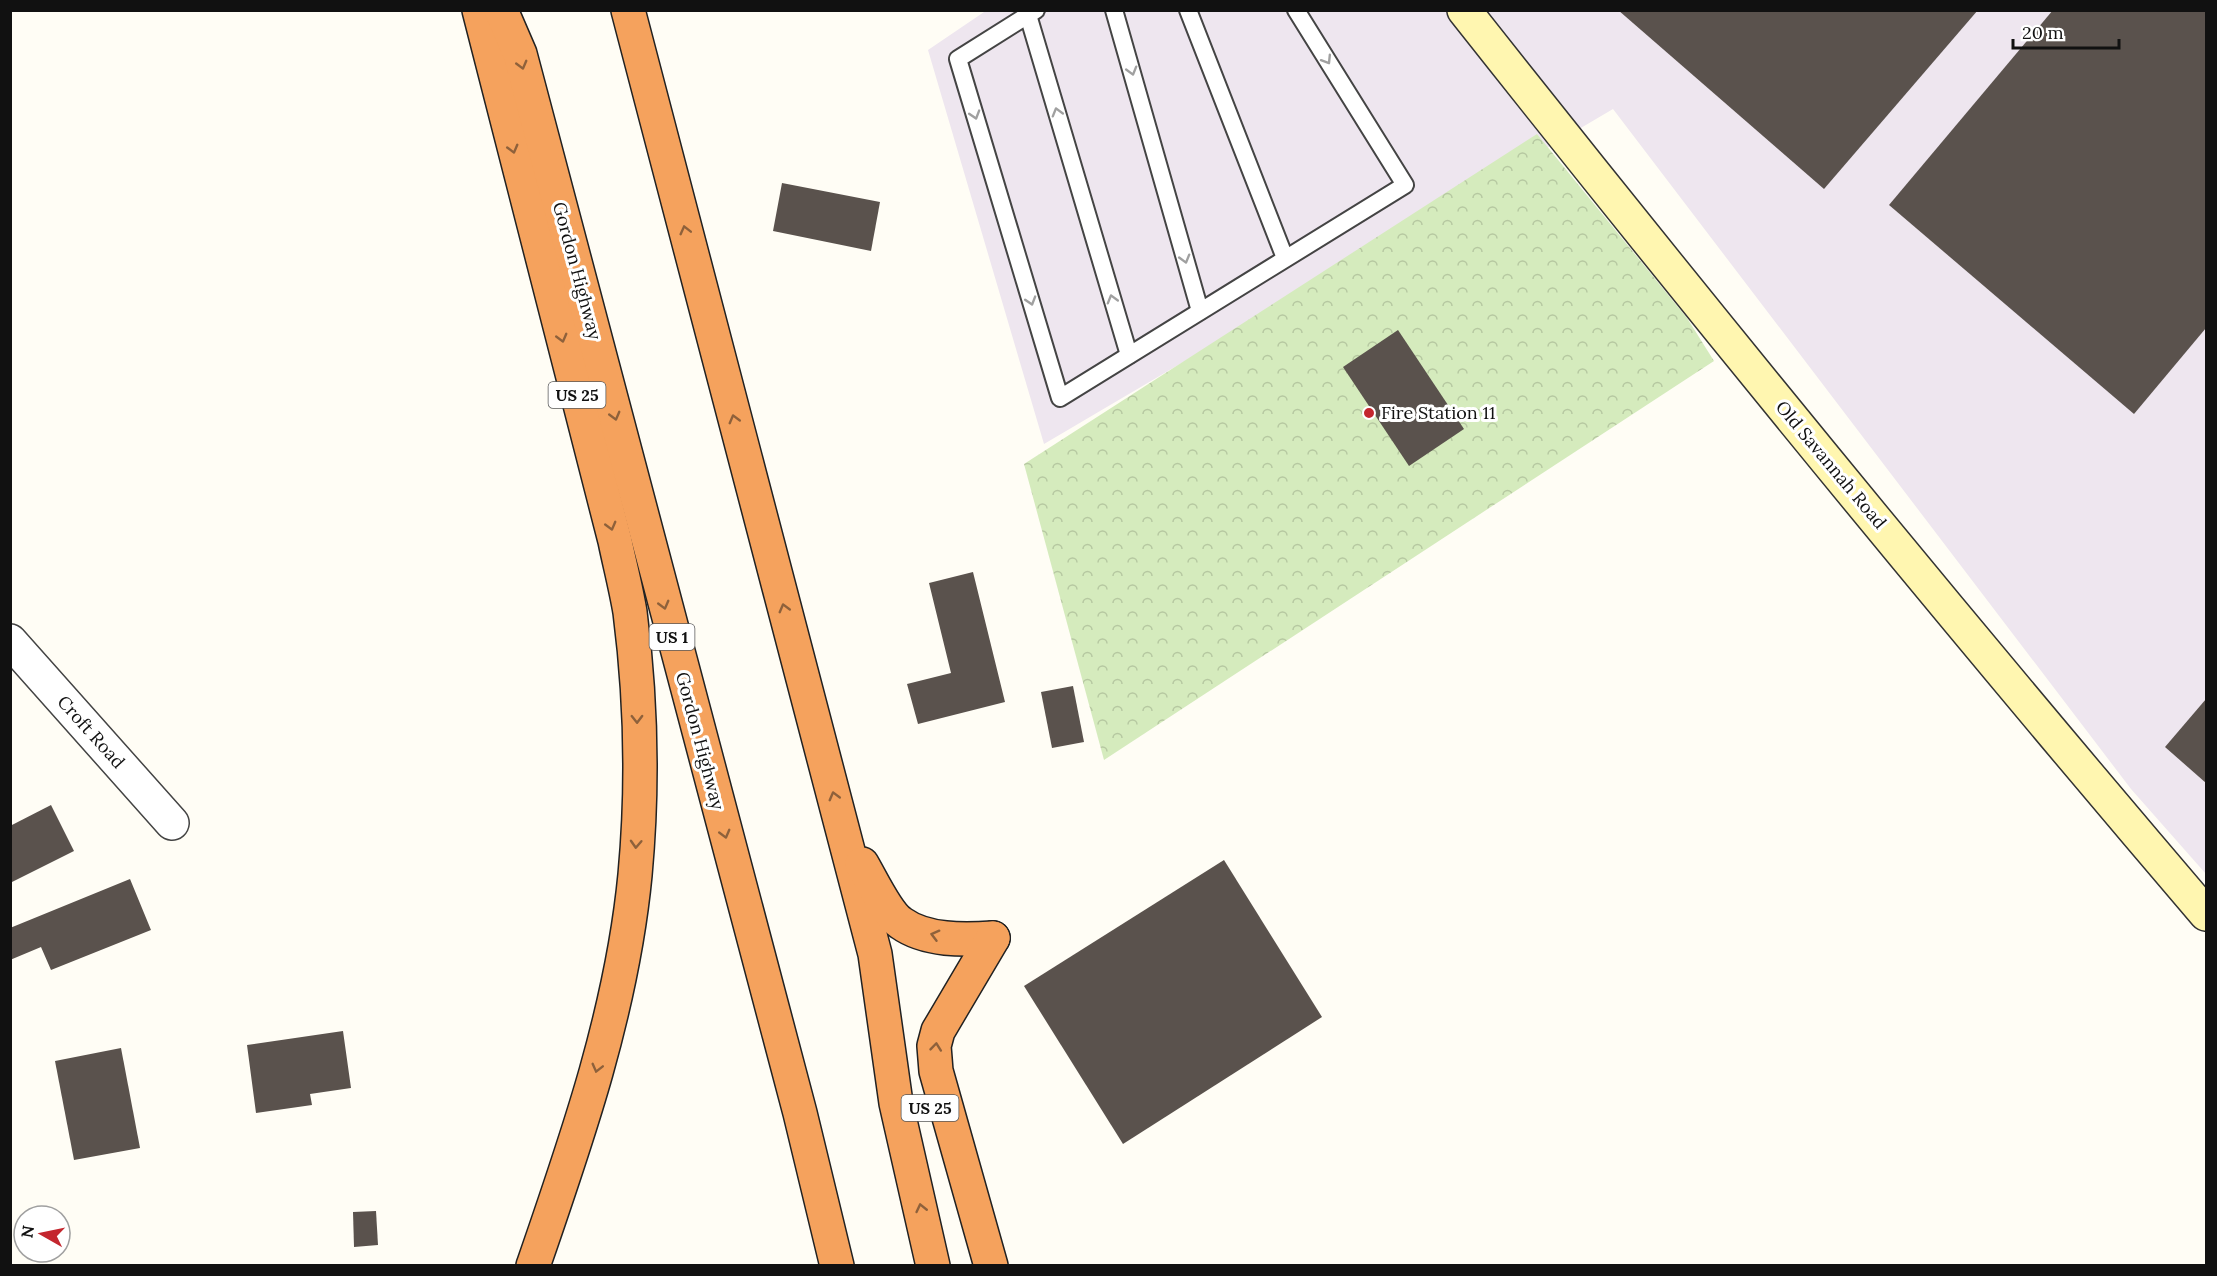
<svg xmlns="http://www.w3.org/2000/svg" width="2217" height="1276" font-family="Lora,serif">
	<defs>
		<pattern id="park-crowns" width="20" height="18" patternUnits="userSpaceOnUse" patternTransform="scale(1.5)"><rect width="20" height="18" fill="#d5ebbd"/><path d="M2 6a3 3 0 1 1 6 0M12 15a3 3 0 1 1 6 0" fill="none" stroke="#b6c8a1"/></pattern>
	</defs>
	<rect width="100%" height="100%" fill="#fffdf5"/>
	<!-- industrial -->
	<path fill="#eee6ef" d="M987 10 2206 11V874L2131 789 1613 109 1044 444 928 50Z"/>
	<!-- park -->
	<path fill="url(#park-crowns)" d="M1537 134 1687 318 1714 361 1104 760 1024 464Z"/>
	<!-- building -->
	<g fill="#5a524d">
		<path d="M1618 10H1978L1824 189Z"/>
		<path d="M2053 10H2206V328L2134 414 1889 205Z"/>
		<path d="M782 183 880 202 871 251 773 231Z"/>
		<path d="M1398 330 1464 429 1409 466 1343 367Z"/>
		<path d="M973 572 1005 702 918 724 907 684 951 673 929 583Z"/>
		<path d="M1073 686 1084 742 1052 748 1041 692Z"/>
		<path d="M2206 699V783L2165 747Z"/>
		<path d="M51 805 74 851 10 883V826Z"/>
		<path d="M1224 860 1322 1017 1123 1144 1024 986Z"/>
		<path d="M130 879 151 930 51 970 41 947 10 960V928Z"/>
		<path d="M343 1031 351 1088 310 1094 312 1105 256 1113 247 1045Z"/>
		<path d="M121 1048 140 1148 74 1160 55 1061Z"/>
		<path d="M376 1211 378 1245 354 1247 353 1212Z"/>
	</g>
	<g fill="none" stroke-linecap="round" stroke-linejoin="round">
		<!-- lane casing -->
		<g stroke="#444" stroke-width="20">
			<g id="lane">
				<path d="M1036 10 958 59 1060 398 1405 185 1296 10"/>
				<path d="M1114 10 1200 311"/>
				<path d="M1188 10 1285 258"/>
				<path d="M1028 15 1129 355"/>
			</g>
		</g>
		<!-- street casing -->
		<g stroke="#444" stroke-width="36">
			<path id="street" d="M10 641 172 823"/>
		</g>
		<!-- secondary casing -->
		<g stroke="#333" stroke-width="36">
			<path id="secondary" d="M1464 10C1706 316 1953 618 2206 914"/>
		</g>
		<!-- highway casing -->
		<g stroke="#222" stroke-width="36">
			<g id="highway">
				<path d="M479 10 615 541C620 565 626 588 630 612 641 698 643 789 635 875 622 1010 577 1139 533 1266"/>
				<path d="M501 10 520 54 800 1113 837 1266"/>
				<path d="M628 10 875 954 896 1103 933 1266"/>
				<path d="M862 864C871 879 887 914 901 923 926 941 964 940 993 938"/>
				<path d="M991 1266 936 1071 934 1046 938 1031 993 938"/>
			</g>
		</g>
		<!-- lane -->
		<use href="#lane" stroke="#fff" stroke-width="16"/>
		<!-- street -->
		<use href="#street" stroke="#fff" stroke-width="33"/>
		<!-- secondary -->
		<use href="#secondary" stroke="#fff6b0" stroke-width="33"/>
		<!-- highway -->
		<use href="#highway" stroke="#f5a25d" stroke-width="33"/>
	</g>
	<!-- one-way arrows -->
	<defs><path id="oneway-chevron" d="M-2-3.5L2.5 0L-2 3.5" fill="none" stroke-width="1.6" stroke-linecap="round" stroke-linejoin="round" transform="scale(1.5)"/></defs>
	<g stroke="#a0a0a0">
		<use href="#oneway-chevron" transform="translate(1327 60) rotate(58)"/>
		<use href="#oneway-chevron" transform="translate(1132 71) rotate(74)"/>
		<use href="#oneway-chevron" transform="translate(1057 112) rotate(-106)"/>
		<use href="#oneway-chevron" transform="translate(975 115) rotate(73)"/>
		<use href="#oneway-chevron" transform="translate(1185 259) rotate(74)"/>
		<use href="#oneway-chevron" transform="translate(1112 299) rotate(-106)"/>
		<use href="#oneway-chevron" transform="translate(1031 301) rotate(73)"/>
	</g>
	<g stroke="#8e613b">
		<use href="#oneway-chevron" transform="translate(522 65) rotate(75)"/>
		<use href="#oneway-chevron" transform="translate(513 149) rotate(75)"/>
		<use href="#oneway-chevron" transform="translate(685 230) rotate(-104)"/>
		<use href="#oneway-chevron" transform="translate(562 338) rotate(75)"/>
		<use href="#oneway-chevron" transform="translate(615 416) rotate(75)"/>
		<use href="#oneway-chevron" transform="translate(734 419) rotate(-105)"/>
		<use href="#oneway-chevron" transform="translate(611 526) rotate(75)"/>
		<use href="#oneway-chevron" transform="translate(664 605) rotate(75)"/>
		<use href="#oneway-chevron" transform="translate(784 608) rotate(-105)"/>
		<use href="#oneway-chevron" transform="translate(637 719) rotate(89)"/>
		<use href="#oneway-chevron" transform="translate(834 796) rotate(-105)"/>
		<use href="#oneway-chevron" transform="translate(725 834) rotate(75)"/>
		<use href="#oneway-chevron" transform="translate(636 844) rotate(93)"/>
		<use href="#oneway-chevron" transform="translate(935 935) rotate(-165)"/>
		<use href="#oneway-chevron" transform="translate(936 1047) rotate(-84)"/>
		<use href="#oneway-chevron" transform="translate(597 1068) rotate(104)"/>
		<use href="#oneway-chevron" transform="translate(921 1208) rotate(-103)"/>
	</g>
	<!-- markers -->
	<circle fill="#c4262e" stroke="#fff" stroke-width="2" cx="1369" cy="413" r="6"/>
	<g text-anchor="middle" stroke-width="6" stroke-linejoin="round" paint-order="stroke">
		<!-- shield labels -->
		<g fill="#fff" stroke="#585858" stroke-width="1.5">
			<rect x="548.5" y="382" width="57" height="26" rx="4.5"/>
			<rect x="649.5" y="624" width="45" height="26" rx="4.5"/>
			<rect x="901.5" y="1095" width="57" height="26" rx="4.5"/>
		</g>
		<g font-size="16" font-weight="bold" fill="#111">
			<text x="577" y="401">US 25</text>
			<text x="672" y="643">US 1</text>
			<text x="930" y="1114">US 25</text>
		</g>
		<!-- street labels -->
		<g font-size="18" fill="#111" stroke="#fff">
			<text transform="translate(577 271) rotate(75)" y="6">Gordon Highway</text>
			<text transform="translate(1831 465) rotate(50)" y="6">Old Savannah Road</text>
			<text transform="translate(91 732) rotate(48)" y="6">Croft Road</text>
			<text transform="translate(700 741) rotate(75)" y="6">Gordon Highway</text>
		</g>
		<!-- poi labels -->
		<g font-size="18" fill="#111" stroke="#fff" text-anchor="start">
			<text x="1381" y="419">Fire Station 11</text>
		</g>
	</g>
	<!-- border -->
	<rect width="2217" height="1276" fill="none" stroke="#111111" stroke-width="24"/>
	<!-- north arrow -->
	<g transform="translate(42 1234) rotate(279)"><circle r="28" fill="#ffffff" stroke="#a0a0a0" stroke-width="1.5"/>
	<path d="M0-4.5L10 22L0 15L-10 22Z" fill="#c4262e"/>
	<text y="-9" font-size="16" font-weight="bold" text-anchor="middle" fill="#111111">N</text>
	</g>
	<!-- scale -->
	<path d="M2013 39v9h106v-9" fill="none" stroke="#111111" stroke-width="3"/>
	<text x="2022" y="39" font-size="18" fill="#111111" stroke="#ffffff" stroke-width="4.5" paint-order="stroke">20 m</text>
</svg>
